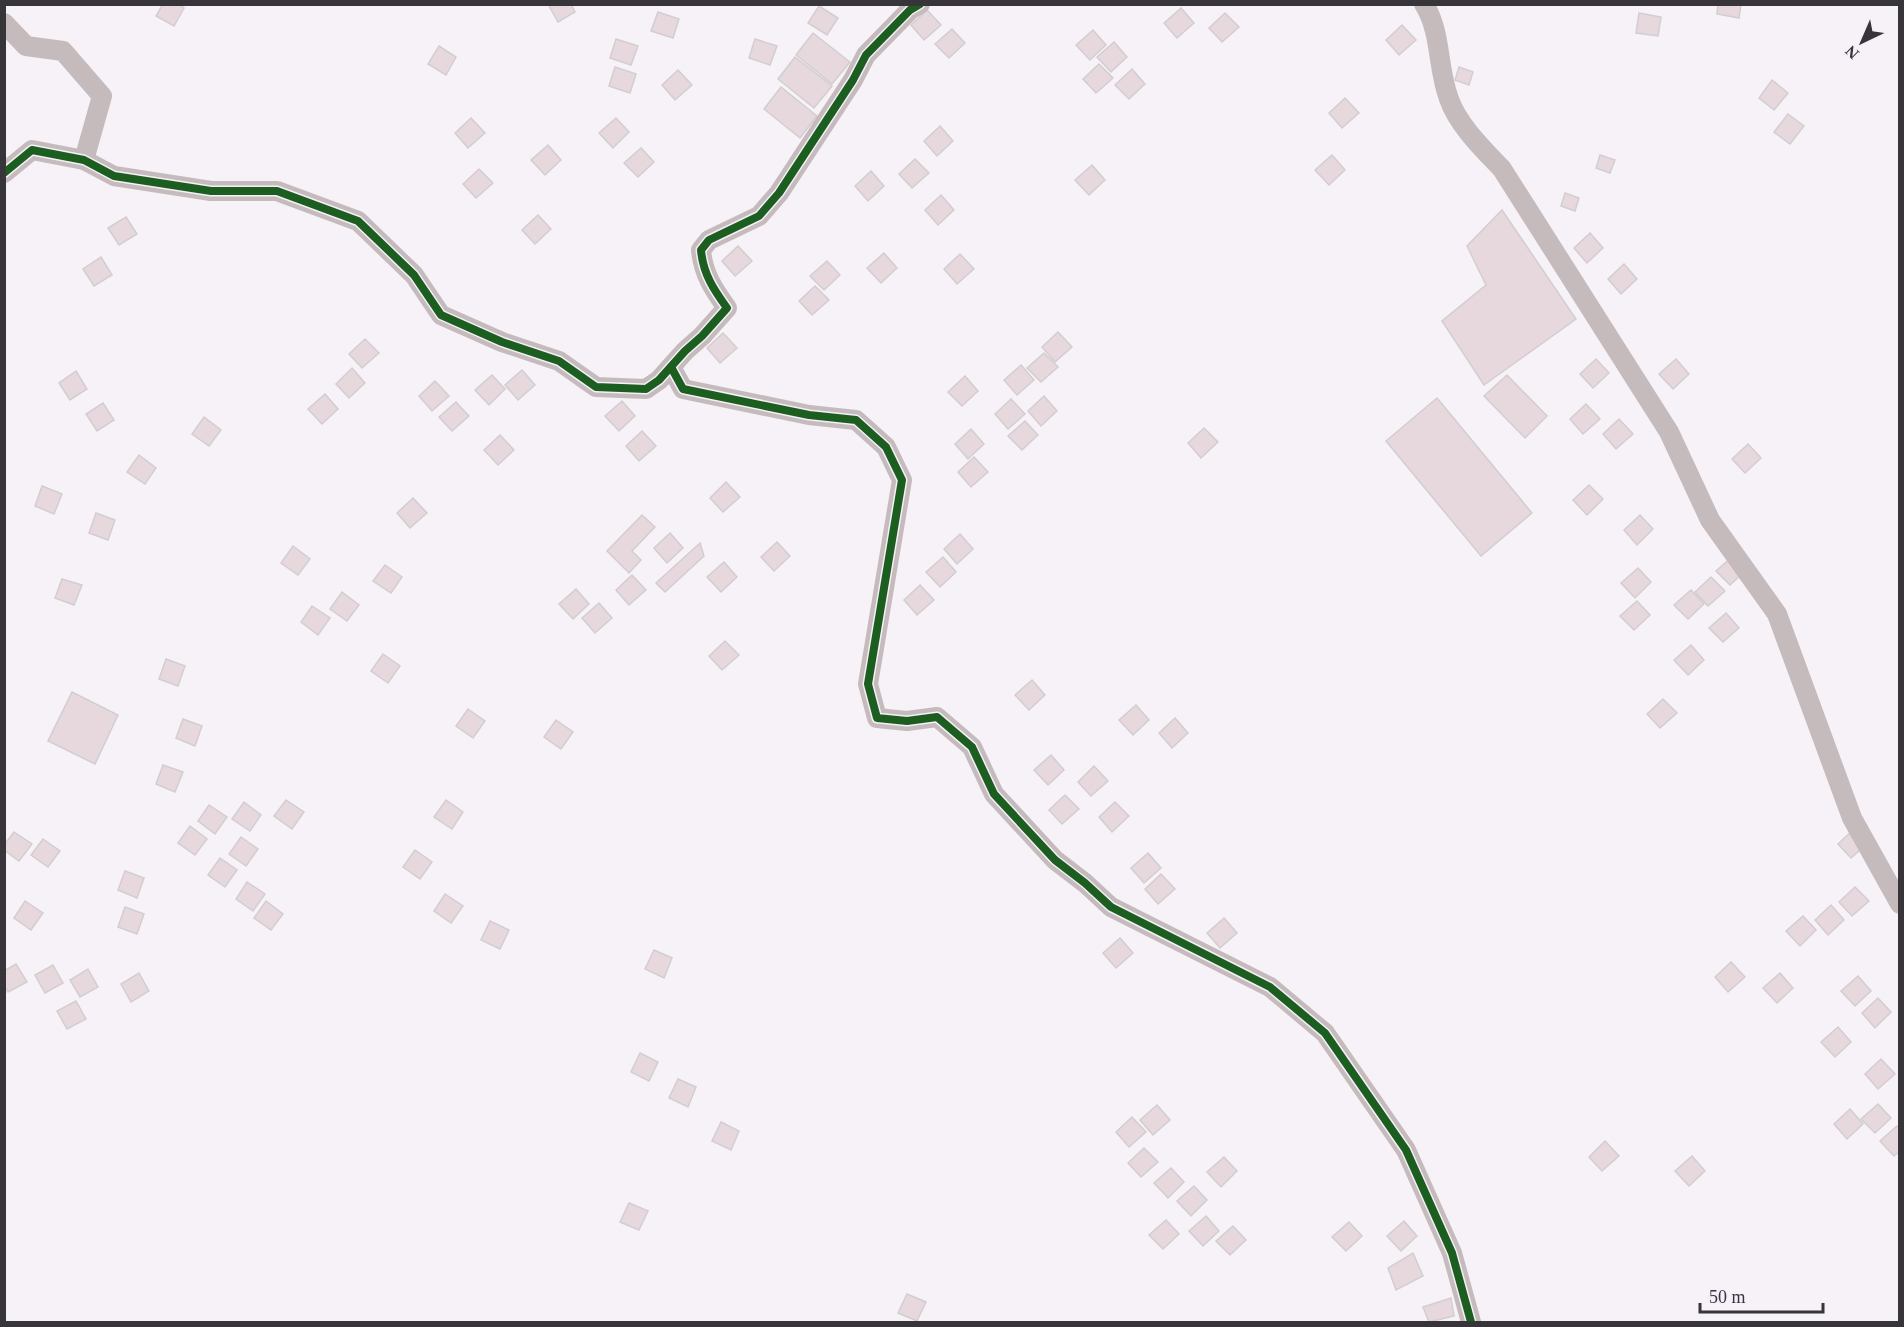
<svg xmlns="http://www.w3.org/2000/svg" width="1904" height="1327" font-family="'Times New Roman',serif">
	<rect width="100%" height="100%" fill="#f6f2f7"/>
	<!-- building -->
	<g fill="#e7d8de" stroke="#d2ced0" stroke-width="1.5">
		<path d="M163 4H178L184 8 174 26 156 16Z"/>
		<path d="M548 4H571L575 12 558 22Z"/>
		<path d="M1718 4H1741L1739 18 1717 14Z"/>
		<path d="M819 6 838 18 827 35 808 23Z"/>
		<path d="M1181 8 1194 23 1177 38 1164 23Z"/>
		<path d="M927 10 941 25 924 40 911 25Z"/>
		<path d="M658 12 679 19 673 38 651 31Z"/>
		<path d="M1225 13 1239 27 1222 42 1209 28Z"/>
		<path d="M1639 13 1661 17 1658 36 1636 33Z"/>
		<path d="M1402 25 1416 40 1399 55 1386 40Z"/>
		<path d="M952 29 965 43 949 58 935 44Z"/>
		<path d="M1093 30 1106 45 1090 60 1076 45Z"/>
		<path d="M813 33 850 62 832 84 796 55Z"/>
		<path d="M616 39 638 46 631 65 610 58Z"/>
		<path d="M755 39 777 46 770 65 749 58Z"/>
		<path d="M1114 42 1127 57 1111 72 1097 57Z"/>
		<path d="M439 46 456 57 446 75 428 64Z"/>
		<path d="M795 57 832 86 814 108 778 79Z"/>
		<path d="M1099 64 1113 78 1096 93 1083 79Z"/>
		<path d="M615 67 636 74 630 93 609 86Z"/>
		<path d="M1459 67 1473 72 1469 85 1455 80Z"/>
		<path d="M1132 69 1145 84 1129 99 1115 85Z"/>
		<path d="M678 70 692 85 675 100 662 85Z"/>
		<path d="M1772 80 1788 93 1774 110 1759 98Z"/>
		<path d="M781 87 817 116 800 138 764 109Z"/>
		<path d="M1345 98 1359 113 1342 128 1329 113Z"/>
		<path d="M1788 114 1804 126 1790 144 1774 132Z"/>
		<path d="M471 118 485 133 468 148 455 133Z"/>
		<path d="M616 118 629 132 613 148 599 133Z"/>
		<path d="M940 126 953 141 937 156 924 141Z"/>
		<path d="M548 145 561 160 545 175 531 160Z"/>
		<path d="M641 148 654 162 638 177 624 163Z"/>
		<path d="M1332 155 1345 170 1329 185 1315 170Z"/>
		<path d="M1600 155 1615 160 1610 173 1596 168Z"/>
		<path d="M915 159 929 173 912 188 899 174Z"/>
		<path d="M1092 165 1105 180 1089 195 1075 180Z"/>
		<path d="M479 169 493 183 476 198 463 184Z"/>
		<path d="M871 171 884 186 868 201 855 186Z"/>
		<path d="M1565 193 1579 198 1575 211 1561 206Z"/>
		<path d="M941 195 954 210 938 225 925 210Z"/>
		<path d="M1502 210 1576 319 1484 385 1442 321 1486 285 1467 246Z"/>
		<path d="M538 215 551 229 535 244 522 230Z"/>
		<path d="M126 217 137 234 119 245 108 228Z"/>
		<path d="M1590 233 1603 248 1587 263 1574 248Z"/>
		<path d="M738 246 752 261 735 276 722 261Z"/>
		<path d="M884 253 897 268 881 283 867 268Z"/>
		<path d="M960 254 974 269 957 284 944 269Z"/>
		<path d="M101 257 112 275 94 286 83 269Z"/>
		<path d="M827 261 840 275 824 290 810 276Z"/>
		<path d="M1624 264 1637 279 1621 294 1608 279Z"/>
		<path d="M815 286 829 300 812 315 799 301Z"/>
		<path d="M1058 332 1072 347 1055 362 1042 347Z"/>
		<path d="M723 333 737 348 720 363 707 348Z"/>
		<path d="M365 339 379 353 362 368 349 354Z"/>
		<path d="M1044 353 1058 367 1041 382 1027 368Z"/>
		<path d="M1596 359 1609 373 1593 388 1580 374Z"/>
		<path d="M1676 359 1689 374 1673 389 1659 374Z"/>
		<path d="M1021 365 1034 380 1017 395 1004 380Z"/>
		<path d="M352 368 365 383 349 398 336 384Z"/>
		<path d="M522 370 535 385 518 400 505 385Z"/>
		<path d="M76 371 87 389 70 400 59 383Z"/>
		<path d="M492 375 505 389 489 405 475 390Z"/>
		<path d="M1507 375 1547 416 1525 438 1484 396Z"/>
		<path d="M965 376 978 391 962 406 948 392Z"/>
		<path d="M435 381 449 396 432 411 419 396Z"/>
		<path d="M325 394 338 409 322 424 308 409Z"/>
		<path d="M1044 396 1057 411 1041 426 1028 411Z"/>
		<path d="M1437 398 1532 513 1481 556 1386 441Z"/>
		<path d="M1011 399 1025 414 1008 429 995 414Z"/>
		<path d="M622 401 635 416 619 431 605 416Z"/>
		<path d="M456 402 469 416 452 431 439 417Z"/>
		<path d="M103 403 114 420 97 431 86 414Z"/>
		<path d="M1586 404 1600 419 1583 434 1570 419Z"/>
		<path d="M204 417 221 430 209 446 192 434Z"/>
		<path d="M1619 419 1633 434 1616 449 1603 434Z"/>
		<path d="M1025 421 1038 435 1022 450 1008 436Z"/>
		<path d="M1204 428 1218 442 1201 458 1188 443Z"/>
		<path d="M971 429 984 444 968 459 955 444Z"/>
		<path d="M642 431 656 446 639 461 626 446Z"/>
		<path d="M500 435 514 450 498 465 484 450Z"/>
		<path d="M1748 444 1761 458 1745 473 1732 459Z"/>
		<path d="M139 455 156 468 145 484 127 472Z"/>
		<path d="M974 457 988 472 971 487 958 472Z"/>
		<path d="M726 482 740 497 723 512 710 498Z"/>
		<path d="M1589 485 1603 499 1587 515 1573 500Z"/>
		<path d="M42 486 62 494 54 514 35 506Z"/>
		<path d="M413 498 427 513 410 528 397 513Z"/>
		<path d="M96 513 115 520 108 540 89 533Z"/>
		<path d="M642 515 655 527 632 551 641 560 629 573 607 551Z"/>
		<path d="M1640 515 1653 529 1637 545 1624 530Z"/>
		<path d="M670 533 683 548 667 563 654 548Z"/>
		<path d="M960 534 973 549 957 564 944 549Z"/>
		<path d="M777 542 790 556 774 571 761 557Z"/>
		<path d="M700 543 704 556 665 592 656 583Z"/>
		<path d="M293 546 310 559 298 575 281 563Z"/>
		<path d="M1733 556 1746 570 1730 585 1716 571Z"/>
		<path d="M943 557 956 572 940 587 926 572Z"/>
		<path d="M724 562 737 577 721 592 707 577Z"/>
		<path d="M385 565 402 577 391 593 373 581Z"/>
		<path d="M1638 568 1651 582 1635 598 1621 583Z"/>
		<path d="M632 575 646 590 629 605 616 590Z"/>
		<path d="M1711 577 1725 591 1708 606 1695 592Z"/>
		<path d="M62 579 82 585 74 605 55 598Z"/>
		<path d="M920 585 934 600 917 615 904 600Z"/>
		<path d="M576 589 589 604 573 619 559 604Z"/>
		<path d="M1691 590 1704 604 1688 619 1674 605Z"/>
		<path d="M342 592 359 605 347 621 330 609Z"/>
		<path d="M1637 601 1650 615 1634 630 1620 616Z"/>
		<path d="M599 603 612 618 595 633 582 618Z"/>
		<path d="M312 606 330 618 318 635 301 622Z"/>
		<path d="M1726 613 1739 628 1723 642 1709 628Z"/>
		<path d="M725 641 739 655 722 670 709 656Z"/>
		<path d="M1691 645 1704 660 1688 675 1674 660Z"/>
		<path d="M383 654 400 666 388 683 371 671Z"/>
		<path d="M166 659 185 666 178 686 159 679Z"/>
		<path d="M1032 680 1045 695 1029 710 1015 695Z"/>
		<path d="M72 692 118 715 95 764 48 741Z"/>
		<path d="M1663 699 1677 713 1660 728 1647 714Z"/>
		<path d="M1136 705 1149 720 1133 735 1119 720Z"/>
		<path d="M468 709 485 721 473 738 456 726Z"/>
		<path d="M1175 718 1188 733 1172 748 1159 733Z"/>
		<path d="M183 719 202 726 195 746 176 738Z"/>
		<path d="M556 720 573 732 561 749 544 737Z"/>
		<path d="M1051 755 1064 770 1048 785 1034 770Z"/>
		<path d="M163 765 183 772 175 792 156 784Z"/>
		<path d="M1094 766 1108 781 1091 796 1078 782Z"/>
		<path d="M1065 795 1079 809 1062 824 1049 810Z"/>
		<path d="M286 800 304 812 292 829 274 816Z"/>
		<path d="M446 800 463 812 452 829 434 817Z"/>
		<path d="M244 802 261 815 250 831 232 819Z"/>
		<path d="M1115 802 1129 816 1112 832 1099 817Z"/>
		<path d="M209 805 227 817 215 834 198 821Z"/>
		<path d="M190 826 207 839 195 855 178 843Z"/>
		<path d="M1854 829 1868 843 1851 858 1838 844Z"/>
		<path d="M14 832 32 844 19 861 4 850V845Z"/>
		<path d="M241 837 258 849 246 866 229 854Z"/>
		<path d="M43 839 60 851 48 867 31 855Z"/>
		<path d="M415 850 432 862 420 879 403 867Z"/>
		<path d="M1148 853 1161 868 1144 883 1131 868Z"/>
		<path d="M220 858 237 870 225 887 208 875Z"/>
		<path d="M125 871 144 878 137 898 118 890Z"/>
		<path d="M1161 874 1175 889 1158 904 1145 889Z"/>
		<path d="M247 882 265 894 253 911 236 899Z"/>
		<path d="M1855 887 1869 901 1852 916 1839 902Z"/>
		<path d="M445 894 463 906 451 923 434 911Z"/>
		<path d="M25 901 43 913 31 930 14 918Z"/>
		<path d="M266 901 283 914 271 930 254 918Z"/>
		<path d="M1831 905 1844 920 1828 935 1815 920Z"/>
		<path d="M125 907 144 914 137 934 118 927Z"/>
		<path d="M1803 916 1816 930 1800 946 1786 931Z"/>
		<path d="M1224 918 1237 933 1220 948 1207 933Z"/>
		<path d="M490 921 509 930 500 949 481 940Z"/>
		<path d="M1120 938 1133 953 1116 968 1103 953Z"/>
		<path d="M654 950 672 958 664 978 645 969Z"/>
		<path d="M1731 962 1745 977 1728 992 1715 977Z"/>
		<path d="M16 964 27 982 8 992 4 985V971Z"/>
		<path d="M53 965 63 983 45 993 35 975Z"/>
		<path d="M88 969 98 987 80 997 70 980Z"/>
		<path d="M139 973 149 991 131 1002 121 984Z"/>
		<path d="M1780 973 1793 988 1777 1003 1763 988Z"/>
		<path d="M1858 976 1871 991 1855 1006 1841 991Z"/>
		<path d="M1878 998 1891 1012 1875 1028 1862 1013Z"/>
		<path d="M76 1001 86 1019 67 1029 57 1011Z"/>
		<path d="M1838 1027 1851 1042 1835 1057 1821 1042Z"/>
		<path d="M640 1053 658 1062 649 1081 631 1072Z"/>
		<path d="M1881 1059 1895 1074 1878 1089 1865 1074Z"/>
		<path d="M678 1079 696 1087 688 1107 669 1098Z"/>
		<path d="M1878 1104 1891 1118 1875 1133 1861 1119Z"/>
		<path d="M1157 1105 1170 1120 1153 1135 1140 1120Z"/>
		<path d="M1850 1109 1863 1124 1847 1139 1834 1124Z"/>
		<path d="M1132 1117 1146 1132 1129 1147 1116 1132Z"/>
		<path d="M721 1122 739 1131 731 1150 712 1141Z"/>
		<path d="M1897 1126 1900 1129V1151L1894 1156 1880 1141Z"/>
		<path d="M1605 1141 1619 1156 1602 1171 1589 1157Z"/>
		<path d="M1144 1148 1158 1162 1141 1177 1128 1163Z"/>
		<path d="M1692 1156 1705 1171 1689 1186 1675 1171Z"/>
		<path d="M1224 1157 1237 1171 1221 1187 1207 1172Z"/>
		<path d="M1171 1168 1184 1182 1168 1198 1154 1183Z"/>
		<path d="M1194 1186 1207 1200 1191 1216 1177 1201Z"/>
		<path d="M629 1203 648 1211 639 1230 620 1222Z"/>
		<path d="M1206 1216 1219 1231 1203 1246 1189 1231Z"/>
		<path d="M1166 1220 1179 1234 1163 1249 1149 1235Z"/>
		<path d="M1404 1221 1417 1236 1401 1251 1387 1236Z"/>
		<path d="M1349 1222 1362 1236 1346 1251 1332 1237Z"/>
		<path d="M1233 1226 1246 1240 1230 1255 1216 1241Z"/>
		<path d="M1413 1253 1423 1276 1396 1290 1388 1268Z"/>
		<path d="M907 1294 926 1302 917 1321 898 1313Z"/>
		<path d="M1451 1298 1454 1316 1429 1322 1423 1307Z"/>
	</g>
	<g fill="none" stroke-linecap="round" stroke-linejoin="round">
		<!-- street -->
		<g stroke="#c6bbbc" stroke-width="20">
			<path d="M1424 4C1442 33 1437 68 1449 99 1458 125 1483 149 1502 169L1669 432 1710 520 1777 614 1852 818 1900 904"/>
			<path d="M4 23 26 46 63 51 102 96 84 160"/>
			<path d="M4 173 32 150 84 160 114 176 211 191H277L358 221 414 275 441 315 502 342 559 361 596 387 646 389 659 380 685 351 702 336 727 308C714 290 703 274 701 250L709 240 759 216 779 193 853 80 866 55 910 10 920 4"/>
			<path d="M671 367 683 389 809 415 856 420 886 447 902 480 868 684 877 718 907 721 937 717 972 747 994 794 1055 860 1085 883 1111 907 1270 987 1325 1033 1406 1150 1452 1253 1471 1322"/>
		</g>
		<!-- cycleway casing -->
		<g stroke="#f7effa" stroke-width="11">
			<g id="cycleway">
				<path d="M4 173 32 150 84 160 114 176 211 191H277L358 221 414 275 441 315 502 342 559 361 596 387 646 389 659 380 685 351 702 336 727 308C714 290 703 274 701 250L709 240 759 216 779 193 853 80 866 55 910 10 920 4"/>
				<path d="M671 367 683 389 809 415 856 420 886 447 902 480 868 684 877 718 907 721 937 717 972 747 994 794 1055 860 1085 883 1111 907 1270 987 1325 1033 1406 1150 1452 1253 1471 1322"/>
			</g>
		</g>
		<!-- cycleway -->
		<use href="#cycleway" stroke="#1b5e20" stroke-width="8"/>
	</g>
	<!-- border -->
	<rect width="1904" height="1327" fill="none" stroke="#373539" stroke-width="12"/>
	<!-- north arrow -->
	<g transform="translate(1862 42) rotate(224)" stroke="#f7effa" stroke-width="4.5" paint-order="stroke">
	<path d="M0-4.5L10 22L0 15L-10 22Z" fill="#373539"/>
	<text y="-9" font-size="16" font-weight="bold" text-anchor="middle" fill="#373539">N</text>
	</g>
	<!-- scale -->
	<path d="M1700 1303v9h123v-9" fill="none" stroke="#373539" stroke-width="3"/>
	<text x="1709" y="1303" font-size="18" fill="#373539" stroke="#f7effa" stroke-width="4.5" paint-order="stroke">50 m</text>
</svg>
